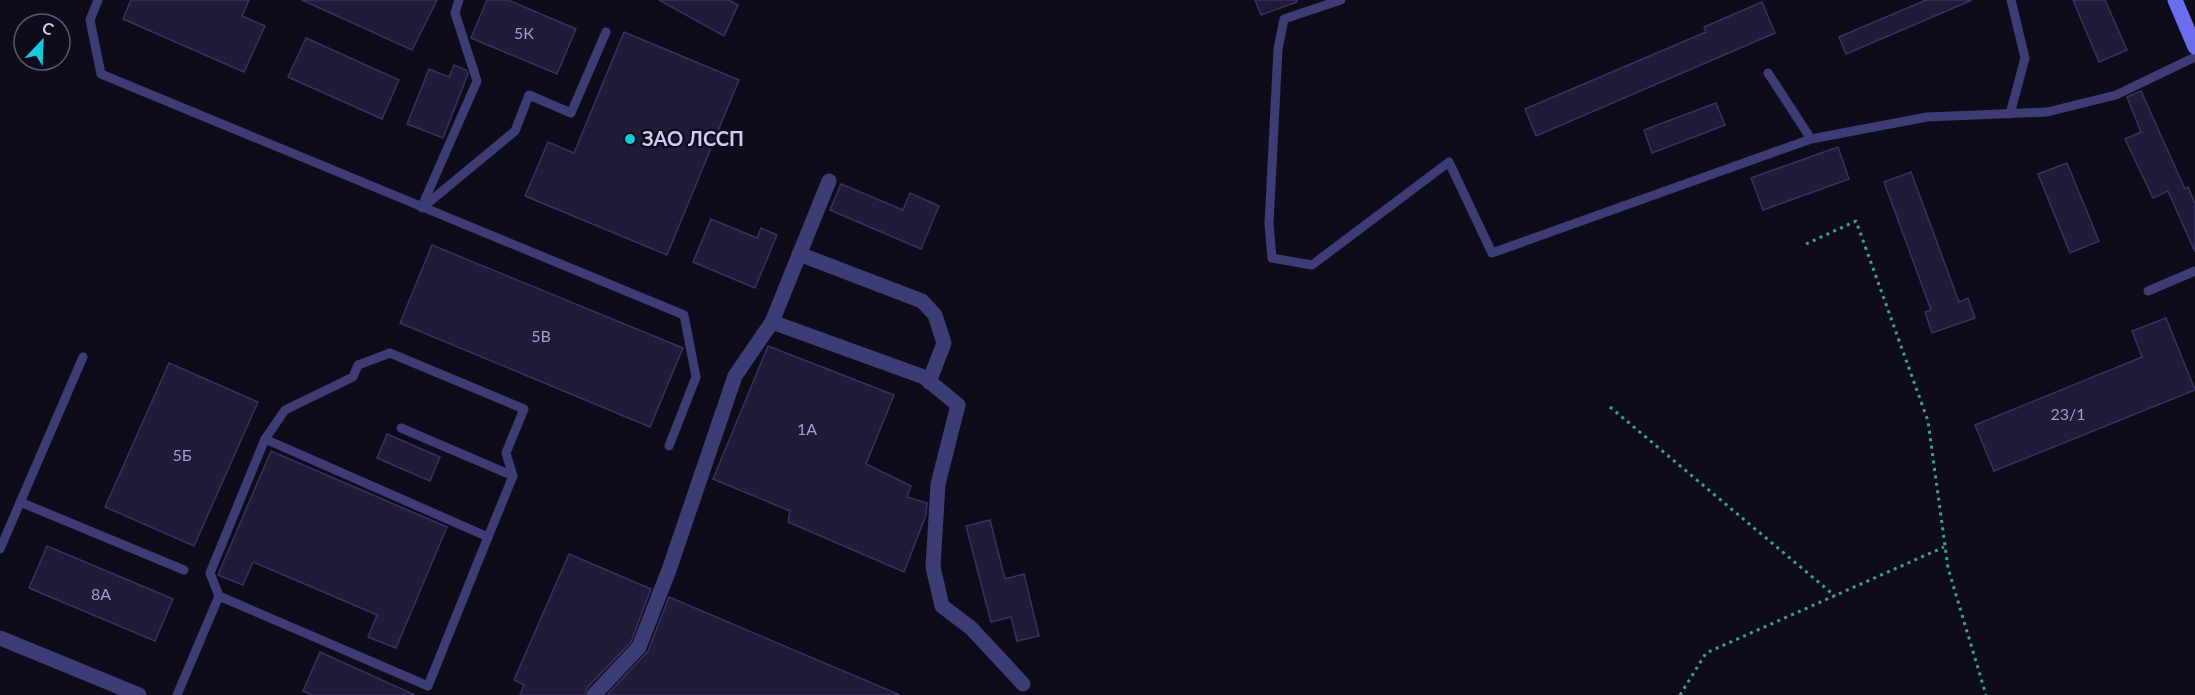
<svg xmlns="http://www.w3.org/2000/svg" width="2195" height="695" font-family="Lato,sans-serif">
	<rect width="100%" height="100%" fill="#0e0c1a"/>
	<!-- building -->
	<g fill="#201b39" stroke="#382f62" stroke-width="1.5">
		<path d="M131 0H249L242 16 265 26 244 72 123 19Z"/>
		<path d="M302 0H437L412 50Z"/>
		<path d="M487 0H508L576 29 557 74 471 38Z"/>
		<path d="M659 0H729L738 5 724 36Z"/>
		<path d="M1255 0H1297V2L1261 15Z"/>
		<path d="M1926 0H1972L1846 54 1839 37Z"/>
		<path d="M2073 0H2105L2127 50 2099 62Z"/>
		<path d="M1762 2 1775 33 1536 136 1525 109 1706 32 1704 27Z"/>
		<path d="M624 32 739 80 667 255 525 196 548 142 574 153Z"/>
		<path d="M306 38 399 80 382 119 288 77Z"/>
		<path d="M454 65 466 70 468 74 443 138 407 124 429 69 449 77Z"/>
		<path d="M2141 91 2185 189 2188 187 2195 204V252L2168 191 2153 198 2125 139 2141 132 2127 97Z"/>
		<path d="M1716 103 1725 125 1652 153 1644 130Z"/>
		<path d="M1838 147 1849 179 1763 210 1751 178Z"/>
		<path d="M2067 163 2099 241 2070 253 2038 174Z"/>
		<path d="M1911 172 1959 302 1968 298 1975 318 1932 333 1925 312 1931 310 1884 182Z"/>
		<path d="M841 184 903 210 910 193 939 206 921 249 830 210Z"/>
		<path d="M711 219 757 238 761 228 777 235 755 288 693 262Z"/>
		<path d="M432 245 683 348 650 427 400 323Z"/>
		<path d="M2166 318 2195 390 1994 471 1975 425 2142 357 2132 331Z"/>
		<path d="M768 346 894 395 866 464 911 486 907 497 927 503 926 515 904 572 788 522 790 511 713 479Z"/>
		<path d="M169 363 258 402 194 546 105 507Z"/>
		<path d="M387 434 440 457 430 481 377 458Z"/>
		<path d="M271 451 447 527 396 648 368 637 377 615 253 562 243 585 218 575Z"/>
		<path d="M990 520 1005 579 1024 574 1039 636 1017 641 1011 617 991 622 966 526Z"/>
		<path d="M47 546 173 599 155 641 29 588Z"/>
		<path d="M569 554 651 589 631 642 587 688 585 695H520L524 685 514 680Z"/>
		<path d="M669 597 900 695H607L648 651Z"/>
		<path d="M320 652 415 695H312L303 691Z"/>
	</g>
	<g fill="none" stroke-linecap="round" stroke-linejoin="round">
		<!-- path -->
		<g stroke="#38a098" stroke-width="3" stroke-dasharray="3 4.5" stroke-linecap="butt">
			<path d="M1806 244 1856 221 1928 421 1948 568 1986 695"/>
			<path d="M1610 407 1835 596"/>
			<path d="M1680 695 1706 653 1944 547"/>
		</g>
		<!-- lane -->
		<g stroke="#3d3c74" stroke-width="9">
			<path d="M98 0 90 20 101 74 684 315 696 377 669 446"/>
			<path d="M1341 0 1284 19 1278 49 1269 224 1272 258 1312 265 1449 162 1492 253 1811 139"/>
			<path d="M1768 73 1811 139 1927 117 2047 112 2116 95 2195 57"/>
			<path d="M2010 114 2025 58 2011 0"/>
			<path d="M422 206 477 81 455 13 459 0"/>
			<path d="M422 208 515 131 529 95 571 113 606 32"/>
			<path d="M2148 291 2195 271"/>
			<path d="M401 428 513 476"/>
			<path d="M265 439 285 410 353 377 358 365 390 353 524 409 506 453 513 476 488 537"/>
			<path d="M20 502 184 570"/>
			<path d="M0 549 83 357"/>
			<path d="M177 695 219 596 210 573 265 439 488 537 428 686 219 596"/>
		</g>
		<!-- street -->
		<g stroke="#3d3c74" stroke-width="15">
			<path d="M799 254 922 301 935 315 944 343 929 382"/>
			<path d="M772 322 924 377 958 405 938 484 933 567 942 606 971 628 1023 684"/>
			<path d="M0 638 139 695"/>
			<path d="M594 695 639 647 669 570 735 376 772 322 829 181"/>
		</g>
		<!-- secondary -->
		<path stroke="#6c6cef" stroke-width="15" d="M2175 0 2195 47"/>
	</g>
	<!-- markers -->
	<circle fill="#17cad9" stroke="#0e0c1a" stroke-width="2" cx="630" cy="139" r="6"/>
	<g text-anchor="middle" stroke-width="4.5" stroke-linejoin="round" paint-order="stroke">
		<!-- number labels -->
		<g font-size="16" fill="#a39fc9">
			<text x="524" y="39">5К</text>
			<text x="541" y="342">5В</text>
			<text x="2068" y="420">23/1</text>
			<text x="807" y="435">1А</text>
			<text x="182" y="461">5Б</text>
			<text x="101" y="600">8А</text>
		</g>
		<!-- poi labels -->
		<g font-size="20" font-weight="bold" fill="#cfcbf9" stroke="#0e0c1a" text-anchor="start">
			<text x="642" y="146">ЗАО ЛССП</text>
		</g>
	</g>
	<!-- north arrow -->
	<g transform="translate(42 42) rotate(23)"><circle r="28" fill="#0e0c1a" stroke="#5b5873" stroke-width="1.5"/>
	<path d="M0-4.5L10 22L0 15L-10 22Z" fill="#17cad9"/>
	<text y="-9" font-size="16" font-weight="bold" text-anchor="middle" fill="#cfcbf9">С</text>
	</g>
</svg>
